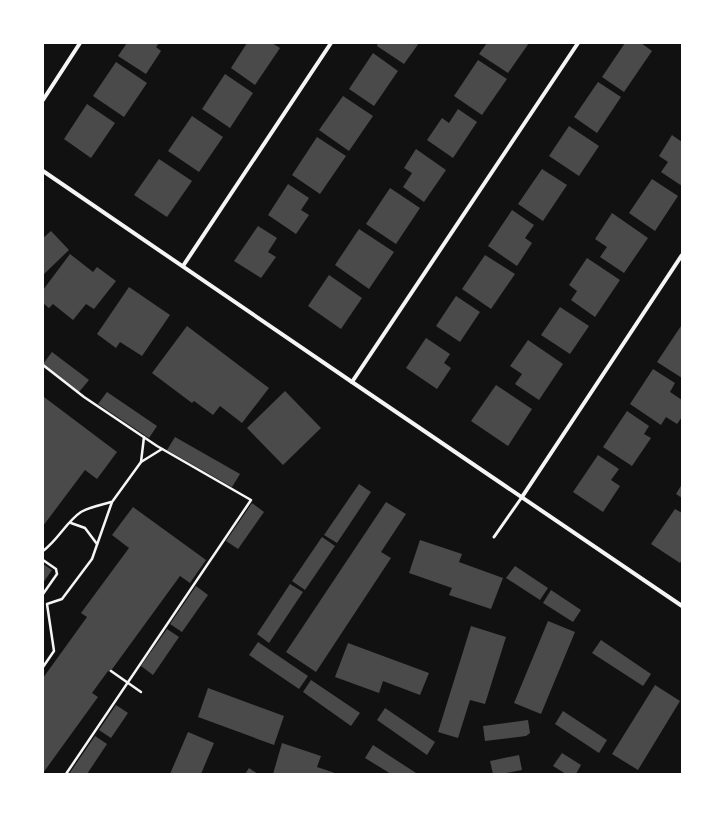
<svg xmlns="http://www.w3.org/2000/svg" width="725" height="817" font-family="Ubuntu,sans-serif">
	<rect width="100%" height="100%" fill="#111"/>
	<!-- building -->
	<g fill="#4a4a4a">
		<path d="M127 43H159L156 47 161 51 146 74 118 56Z"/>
		<path d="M247 43H272L280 48 255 85 231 68Z"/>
		<path d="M378 43H419L404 64 377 46Z"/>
		<path d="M487 43H529L508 73 479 54Z"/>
		<path d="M625 43H641L652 51 624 92 602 77Z"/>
		<path d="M373 53 398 71 374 106 349 89Z"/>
		<path d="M478 60 507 79 482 115 454 96Z"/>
		<path d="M116 62 147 83 124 117 93 96Z"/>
		<path d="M225 74 253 93 230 128 202 109Z"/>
		<path d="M598 82 621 97 597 133 574 117Z"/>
		<path d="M343 96 373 116 349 151 319 130Z"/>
		<path d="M87 104 115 123 91 158 64 139Z"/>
		<path d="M458 109 477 122 453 158 427 140 442 118 449 123Z"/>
		<path d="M192 116 223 137 199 172 168 151Z"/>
		<path d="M569 126 599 146 579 176 549 156Z"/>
		<path d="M672 135 682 142V186L661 172 668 162 659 156Z"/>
		<path d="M317 137 346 156 320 194 292 175Z"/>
		<path d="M416 149 446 170 424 202 403 187 412 173 404 168Z"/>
		<path d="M159 159 192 181 167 217 134 195Z"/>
		<path d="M542 169 567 185 543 221 518 204Z"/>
		<path d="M652 179 678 196 655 231 629 213Z"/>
		<path d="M288 184 309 198 301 210 309 215 296 234 268 215Z"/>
		<path d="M390 188 420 208 396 244 366 224Z"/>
		<path d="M512 210 534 225 525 238 532 243 517 266 488 246Z"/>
		<path d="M612 213 648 238 624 273 600 257 607 247 595 239Z"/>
		<path d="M258 226 277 238 268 252 276 257 261 278 234 261Z"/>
		<path d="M359 229 394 252 369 289 335 265Z"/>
		<path d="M51 231 69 250 43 275V238Z"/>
		<path d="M70 254 93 272 97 267 116 281 94 309 86 304 73 320 53 304 49 308 43 303V290Z"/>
		<path d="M485 255 515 274 491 309 462 289Z"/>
		<path d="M587 258 620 280 595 317 571 300 577 291 569 285Z"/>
		<path d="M329 275 362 298 341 329 308 306Z"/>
		<path d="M129 287 170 315 142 356 120 342 116 348 97 334Z"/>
		<path d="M456 296 480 312 460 342 436 326Z"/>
		<path d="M560 307 589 326 570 354 541 335Z"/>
		<path d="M187 326 269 388 242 423 220 406 213 415 194 401 192 403 152 373Z"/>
		<path d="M681 326H682V378L657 362Z"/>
		<path d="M426 338 450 354 444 363 451 368 437 389 406 368Z"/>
		<path d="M528 340 563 364 539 400 515 384 522 374 510 366Z"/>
		<path d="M52 352 89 380 79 392 43 364Z"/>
		<path d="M653 369 675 383 670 392 682 400V417L677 424 666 417 661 425 630 404Z"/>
		<path d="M496 385 532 409 508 446 471 421Z"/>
		<path d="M285 391 321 428 283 465 247 428Z"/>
		<path d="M107 392 157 426 149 438 98 404Z"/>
		<path d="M44 397 117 452 97 479 85 470 43 526Z"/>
		<path d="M627 411 649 426 644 434 651 438 632 466 603 447Z"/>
		<path d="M175 437 240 474 232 487 167 450Z"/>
		<path d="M598 455 619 469 611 480 620 486 603 512 573 492Z"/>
		<path d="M359 484 371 492 337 543 324 535Z"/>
		<path d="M682 484V498L676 494Z"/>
		<path d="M386 502 406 514 381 552 391 558 316 672 286 652Z"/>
		<path d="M252 503 264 512 238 549 226 541Z"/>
		<path d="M133 507 206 560 190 583 180 576 110 672 108 671 92 693 98 697 43 773V678L87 617 81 613 129 548 112 535Z"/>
		<path d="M675 509 682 513V560L680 563 651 544Z"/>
		<path d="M322 537 335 546 305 590 292 581Z"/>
		<path d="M420 540 462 554 459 562 503 578 491 609 449 595 452 588 409 573Z"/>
		<path d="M43 564 52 570 43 583Z"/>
		<path d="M515 566 548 588 540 600 506 578Z"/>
		<path d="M290 584 303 592 269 643 257 634Z"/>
		<path d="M196 586 208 595 182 632 170 624Z"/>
		<path d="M551 590 581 610 573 622 543 603Z"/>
		<path d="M548 621 575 632 541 714 514 703Z"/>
		<path d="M471 626 506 637 485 704 470 700 458 738 438 732Z"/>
		<path d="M167 629 179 637 153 675 141 666Z"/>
		<path d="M601 640 651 674 643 686 592 653Z"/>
		<path d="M258 642 308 676 299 689 249 655Z"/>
		<path d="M348 643 429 673 420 695 383 681 379 693 335 677Z"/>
		<path d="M311 680 360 713 351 726 303 692Z"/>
		<path d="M655 685 680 701 638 770 612 754Z"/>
		<path d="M208 688 284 716 274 745 198 717Z"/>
		<path d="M116 705 128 713 111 738 99 730Z"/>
		<path d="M385 708 435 742 427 755 377 720Z"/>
		<path d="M563 711 607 740 599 753 555 724Z"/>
		<path d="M528 720 530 733 526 736 485 741 483 726Z"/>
		<path d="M188 732 214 743 201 774H170Z"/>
		<path d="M95 736 107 744 87 774H69Z"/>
		<path d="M282 743 321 756 317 767 338 774H273Z"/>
		<path d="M373 745 416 773V774H391L365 758Z"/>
		<path d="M562 753 581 765 576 774H566L553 766Z"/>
		<path d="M519 755 522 770 501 774H493L490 761Z"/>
		<path d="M249 768 258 774H245Z"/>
	</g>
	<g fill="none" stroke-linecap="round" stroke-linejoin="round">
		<!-- path -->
		<g stroke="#f5f5f5" stroke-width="2.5">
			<path d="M43 365 84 397 157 446 251 500 66 774"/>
			<path d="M141 462 144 437"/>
			<path d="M71 523 85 528 97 544"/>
			<path d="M43 551C58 540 67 521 81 512 90 507 101 505 111 502"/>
			<path d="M43 560 56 569 57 574 43 594"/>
			<path d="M43 667 54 651 47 604 62 599 92 559 112 502 141 462 162 449"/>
			<path d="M111 671 141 692"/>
		</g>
		<!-- service -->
		<path stroke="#f5f5f5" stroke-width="3" d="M494 537 522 497"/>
		<!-- minor -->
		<g stroke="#f5f5f5" stroke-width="4">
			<path d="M43 100 80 43"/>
			<path d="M43 171 352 382 682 606"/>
			<path d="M183 266 331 43"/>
			<path d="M352 382 578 43"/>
			<path d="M522 497 682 255"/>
		</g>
	</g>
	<!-- border -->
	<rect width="725" height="817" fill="none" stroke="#ffffff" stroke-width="88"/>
</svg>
